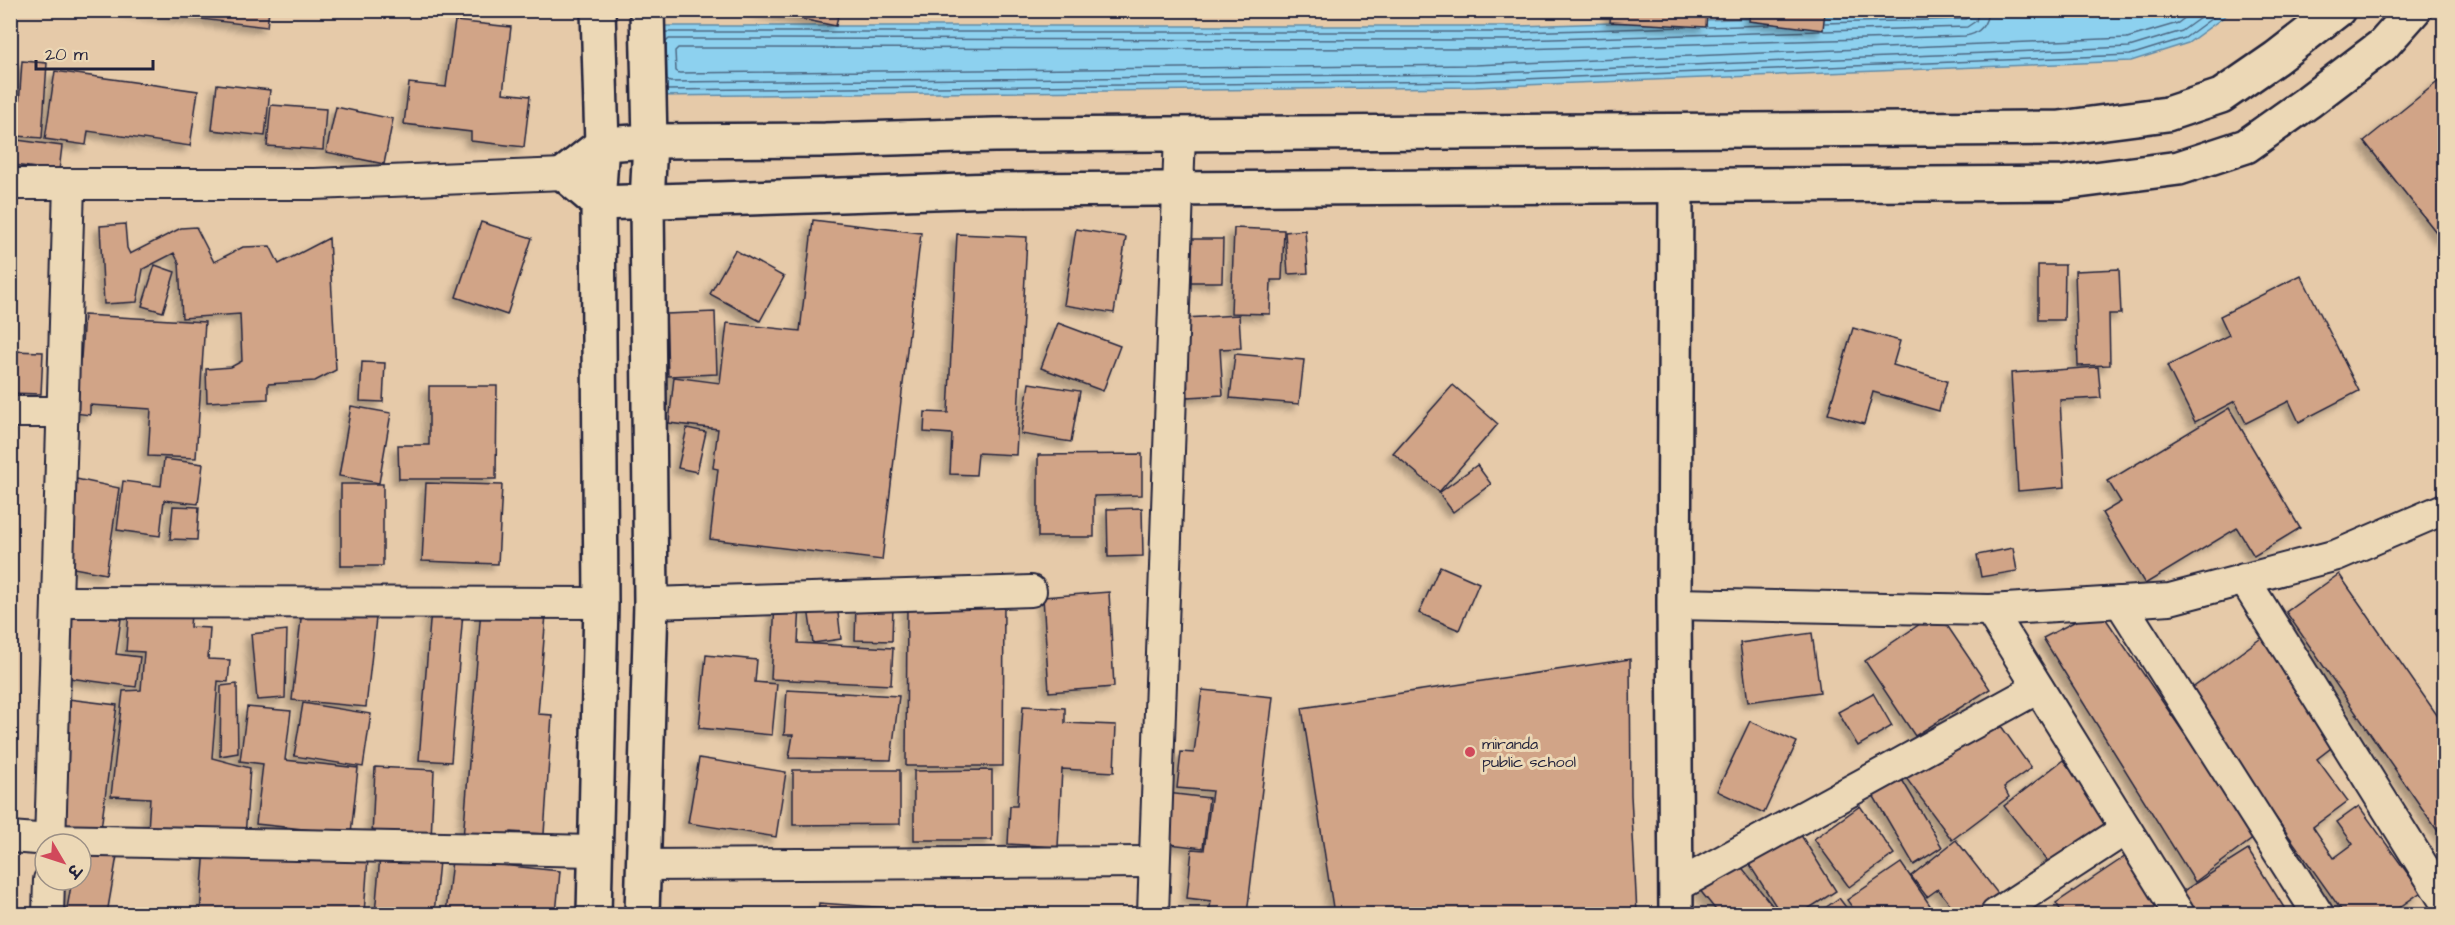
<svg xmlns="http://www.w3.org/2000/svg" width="2455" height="925" font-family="'Architects Daughter','Playpen Sans Deva',sans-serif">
	<defs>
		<filter id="shadow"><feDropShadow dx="-5.5" dy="5.5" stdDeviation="3" flood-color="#0004"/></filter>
	</defs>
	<rect width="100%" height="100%" fill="#e6caa9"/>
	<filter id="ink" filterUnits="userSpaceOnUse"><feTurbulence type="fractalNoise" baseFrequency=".0167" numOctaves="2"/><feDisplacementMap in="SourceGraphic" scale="12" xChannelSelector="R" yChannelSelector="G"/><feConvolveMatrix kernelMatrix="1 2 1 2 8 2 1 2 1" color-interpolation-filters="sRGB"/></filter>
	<g filter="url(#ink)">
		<!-- water -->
		<path fill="#8dd1ef" stroke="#628ba7" stroke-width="1.5" d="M2013 10 2232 11 2188 43 2131 61 1476 87 654 96 652 26H1519Z"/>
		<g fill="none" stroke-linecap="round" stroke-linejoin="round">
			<!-- shore -->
			<g stroke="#4d6883" stroke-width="1.5">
				<path d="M1988 10C1987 25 1979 34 1965 36L1520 49 678 48 675 51 676 71 679 73 1475 65 2127 38 2178 23 2195 10"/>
				<path d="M1825 23 1965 19 1970 16 1972 10"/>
				<path d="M1708 27 1770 25"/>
				<path d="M1820 31 1519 40 669 39 666 42 667 80 670 82 1475 74 2129 47 2182 31 2211 10"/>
				<path d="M1824 31 1967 27 1976 21 1979 10"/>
				<path d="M666 32H1519L1686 27"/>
				<path d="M667 90 1475 81 2130 55 2185 38 2223 10"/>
			</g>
		</g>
		<!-- building -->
		<g fill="#d1a487" stroke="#22223b" stroke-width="1.5" filter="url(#shadow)">
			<path d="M127 10H269L267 27Z"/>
			<path d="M757 10H839L836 26Z"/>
			<path d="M1611 10H1707L1706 27 1610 22Z"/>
			<path d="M1750 10H1825L1823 30 1749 21Z"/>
			<path d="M455 21 511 27 503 93 530 96 524 147 471 141V132L404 124 409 83 446 87Z"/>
			<path d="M22 61 47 63 42 138 17 136Z"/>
			<path d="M10 63H16L15 148H10Z"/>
			<path d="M55 71 198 91 190 146 88 131 86 145 45 139Z"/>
			<path d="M2440 80 2444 85V242L2364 141Z"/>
			<path d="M217 84 270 90 265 136 212 130Z"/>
			<path d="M271 105 326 109 323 150 267 146Z"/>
			<path d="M336 107 393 119 384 164 326 152Z"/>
			<path d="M17 140 62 146 59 171 14 165Z"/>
			<path d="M813 220 921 233 882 560 710 539 718 469 713 468 718 429 669 423 674 377 720 383 727 323 800 331Z"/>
			<path d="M481 222 532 238 507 315 456 297Z"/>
			<path d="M125 224 127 248 130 254 181 228 196 227 214 262 243 247 270 246 279 264 329 238 336 370 315 381 268 384V399L207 402 206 369 231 367 242 361 240 314 182 318 179 263 174 253 143 269 137 302 104 304 100 226Z"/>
			<path d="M1234 228 1284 230 1282 280H1271L1270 314 1231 313Z"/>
			<path d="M1076 229 1126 237 1114 313 1064 305Z"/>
			<path d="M1305 230 1308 273 1288 274 1285 232Z"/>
			<path d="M957 234 1027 237 1016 455 978 453 976 475 950 474 952 434 924 432 925 412 948 413Z"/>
			<path d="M1182 239H1223L1222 282H1182Z"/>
			<path d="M735 250 784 277 760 321 710 294Z"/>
			<path d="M155 265 175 272 163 312 142 306Z"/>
			<path d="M2038 265H2065L2064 320H2038Z"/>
			<path d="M2119 269 2121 314H2109L2110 365 2078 366 2075 271Z"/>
			<path d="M2301 275 2359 391 2299 422 2289 401 2246 423 2235 401 2195 422 2167 366 2229 335 2220 316Z"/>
			<path d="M715 312 717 374 668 376 666 314Z"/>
			<path d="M84 315 205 322 196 458 148 456 151 409 90 405V415L67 412 68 358H81Z"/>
			<path d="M1239 315 1241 348 1220 349 1223 395 1188 397 1184 318Z"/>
			<path d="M1058 323 1120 346 1103 391 1041 368Z"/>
			<path d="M1853 328 1900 341 1893 365 1947 381 1939 411 1873 392 1864 424 1828 414Z"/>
			<path d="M10 351 43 352 41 394 10 393Z"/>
			<path d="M1235 354 1304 360 1299 404 1230 398Z"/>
			<path d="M362 362 385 363 383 402 360 401Z"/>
			<path d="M2098 367 2101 398 2060 400 2065 487 2018 491 2011 373Z"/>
			<path d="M1029 383 1080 391 1071 442 1021 434Z"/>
			<path d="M1453 385 1498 424 1439 492 1393 453Z"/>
			<path d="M429 386H497L496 479H399L398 445H429Z"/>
			<path d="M351 406 391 413 379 483 339 476Z"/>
			<path d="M2229 408 2300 528 2254 556 2237 528 2145 584 2102 513 2121 502 2108 481Z"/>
			<path d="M687 428 706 432 697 472 678 468Z"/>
			<path d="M1142 454V495L1094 496V537H1038V455Z"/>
			<path d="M164 459 203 464 198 504 164 500 160 536 117 530 123 481 161 486Z"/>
			<path d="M1477 465 1491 484 1453 512 1439 493Z"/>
			<path d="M67 477 119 488 106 574 63 566Z"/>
			<path d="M426 483 502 485 498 564 422 561Z"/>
			<rect x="341" y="484" width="42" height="82"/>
			<path d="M173 506 199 507 197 540 170 539Z"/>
			<path d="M1142 508 1143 556 1108 557 1107 509Z"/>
			<path d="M2013 548 2017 571 1981 577 1977 555Z"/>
			<path d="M1440 566 1479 583 1459 630 1419 613Z"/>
			<path d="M2339 574 2444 725V840L2286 612Z"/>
			<path d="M1109 592 1114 687 1049 692 1043 597Z"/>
			<path d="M1004 602 1003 766H906L907 603Z"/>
			<path d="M775 603 800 604 798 643 893 648 891 685 771 679Z"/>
			<path d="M837 604 841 639 813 643 808 608Z"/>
			<path d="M856 605 893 606 892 641 855 640Z"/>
			<path d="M431 609 463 612 451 762 419 760Z"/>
			<path d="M481 609 546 614 538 714 552 715 544 834 511 832V842L463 839Z"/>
			<path d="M2099 609 2255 837 2195 882 2043 638Z"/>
			<path d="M129 610 191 614 190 627 210 628 208 659 230 660 228 682 218 681 212 758 250 768 245 837 148 831 150 798 111 796 123 691 141 690 144 652 126 651Z"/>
			<path d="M302 610 376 618 366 707 292 700Z"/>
			<path d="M1938 612 1990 689 1915 736 1865 661Z"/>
			<path d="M62 614 121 619 116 654 140 657 136 687 62 677Z"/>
			<path d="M287 630 285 698 257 700 251 634Z"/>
			<path d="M1812 633 1820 692 1748 702 1740 643Z"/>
			<path d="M2264 636 2340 741 2317 759 2348 801 2313 827 2334 858 2353 844 2337 822 2359 806 2421 892 2390 914H2344L2187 692Z"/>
			<path d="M706 655 757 660 755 682 777 684 772 735 699 728Z"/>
			<path d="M1630 659 1631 795 1637 914H1334L1302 708Z"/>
			<path d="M237 684 238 753 220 756 221 686Z"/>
			<path d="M787 690 899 696 891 760 789 758 793 735H784Z"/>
			<path d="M1202 690 1273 697 1247 914H1209L1211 901 1187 898 1192 849 1204 850 1212 791 1177 788 1181 752 1194 753Z"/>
			<path d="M1873 693 1892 726 1858 746 1838 712Z"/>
			<path d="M68 699 117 705 101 829 64 833Z"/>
			<path d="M303 703 371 714 363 767 294 756Z"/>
			<path d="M1023 706 1065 708V723L1116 725 1114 772 1062 769 1058 847 1008 844 1010 806H1017Z"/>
			<path d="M247 707 291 711 285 760 358 768 351 834 256 824 263 764 240 761Z"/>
			<path d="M1996 719 2031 768 2004 787 2009 797 1952 840 1903 774 1932 753 1938 761Z"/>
			<path d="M1750 721 1797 742 1764 813 1717 791Z"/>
			<path d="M699 758 786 772 776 837 688 823Z"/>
			<path d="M2063 760 2112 823 2054 869 2004 806Z"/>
			<path d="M375 767 434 770 431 840 372 838Z"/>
			<path d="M793 770H900V824L793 825Z"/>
			<path d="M992 770V840H914V771Z"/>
			<path d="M1901 778 1942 847 1914 865 1873 795Z"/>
			<path d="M1167 793 1209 798 1203 848 1161 843Z"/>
			<path d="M1860 806 1894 854 1849 887 1814 839Z"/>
			<path d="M1799 832 1836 891 1800 914H1781L1749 864Z"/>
			<path d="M1956 840 2003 900 1984 914H1958L1938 889 1927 897 1911 876Z"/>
			<path d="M81 844 118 850 107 914H66L72 880H81Z"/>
			<path d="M205 848 368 858 364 914H200Z"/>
			<path d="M2248 850 2288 914H2193L2180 893Z"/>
			<path d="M380 856 439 861 434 914H375Z"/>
			<path d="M2126 856 2162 911 2157 914H2063L2056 903Z"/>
			<path d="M452 860 560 871 556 914H446Z"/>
			<path d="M1736 860 1779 914H1719L1699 889Z"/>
			<path d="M1901 863 1936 914H1857L1847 900Z"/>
			<path d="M1839 898 1851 914H1817Z"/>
			<path d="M819 903 902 909 901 914H818Z"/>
			<path d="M931 910 969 912V914H930Z"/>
		</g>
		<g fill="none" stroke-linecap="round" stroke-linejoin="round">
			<!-- street casing -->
			<g stroke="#22223b" stroke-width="34">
				<g id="street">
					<path d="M10 184H314L564 174"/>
					<path d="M10 412H62"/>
					<path d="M2244 579 2444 900"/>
					<path d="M57 602 601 603"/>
					<path d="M2120 602 2318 914"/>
					<path d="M651 603 1031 591"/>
					<path d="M1674 604 1990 610 2170 599 2337 555 2444 509"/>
					<path d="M1990 610 2179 914"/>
					<path d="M10 837 50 840 594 851"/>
					<path d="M50 844 69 184"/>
					<path d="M642 865 1154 862"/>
					<path d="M1677 886 2038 688"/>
					<path d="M48 914 49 880"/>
					<path d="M1153 914 1180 133"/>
					<path d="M1996 914 2126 829"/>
				</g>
			</g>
			<!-- secondary casing -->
			<g stroke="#22223b" stroke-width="38">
				<g id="secondary">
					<path d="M2338 10 2276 58 2221 96 2167 114 2060 128 994 135 825 140 650 141 602 144 564 174 598 203 995 190 2063 183 2179 168 2246 146 2308 102 2383 45 2414 10"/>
					<path d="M1676 187 1674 604 1676 914"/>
					<path d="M594 914 601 603 598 203 602 144 598 10"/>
					<path d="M642 914 651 603 647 203 650 141 647 10"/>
				</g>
			</g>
			<!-- street -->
			<use href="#street" stroke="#ecd8b6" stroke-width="30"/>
			<!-- secondary -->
			<use href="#secondary" stroke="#ecd8b6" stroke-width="33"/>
		</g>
	</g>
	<!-- markers -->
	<circle fill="#d1495b" stroke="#ecd8b6" stroke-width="2" cx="1470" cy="752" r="6"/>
	<g text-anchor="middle" stroke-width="6" stroke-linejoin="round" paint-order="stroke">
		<!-- poi labels -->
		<g font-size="16" fill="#22223b" stroke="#ecd8b6" text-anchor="start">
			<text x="1482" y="749">miranda<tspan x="1482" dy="18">public school</tspan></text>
		</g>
	</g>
	<!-- margin -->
	<rect width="2455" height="925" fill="none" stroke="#ecd8b6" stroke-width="36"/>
	<rect x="18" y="18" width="2419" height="889" fill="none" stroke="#22223b" stroke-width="2" filter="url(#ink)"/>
	<!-- north arrow -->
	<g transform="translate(63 862) rotate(129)"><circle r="28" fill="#ecd8b6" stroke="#9b8f85" stroke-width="1.5"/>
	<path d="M0-4.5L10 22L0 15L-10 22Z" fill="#d1495b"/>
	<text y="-9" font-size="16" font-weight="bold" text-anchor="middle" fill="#22223b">उ</text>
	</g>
	<!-- scale -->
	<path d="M36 60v9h117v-9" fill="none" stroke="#22223b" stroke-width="3"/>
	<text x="45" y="60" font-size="18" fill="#22223b" stroke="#ecd8b6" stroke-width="4.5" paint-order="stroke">20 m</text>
</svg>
